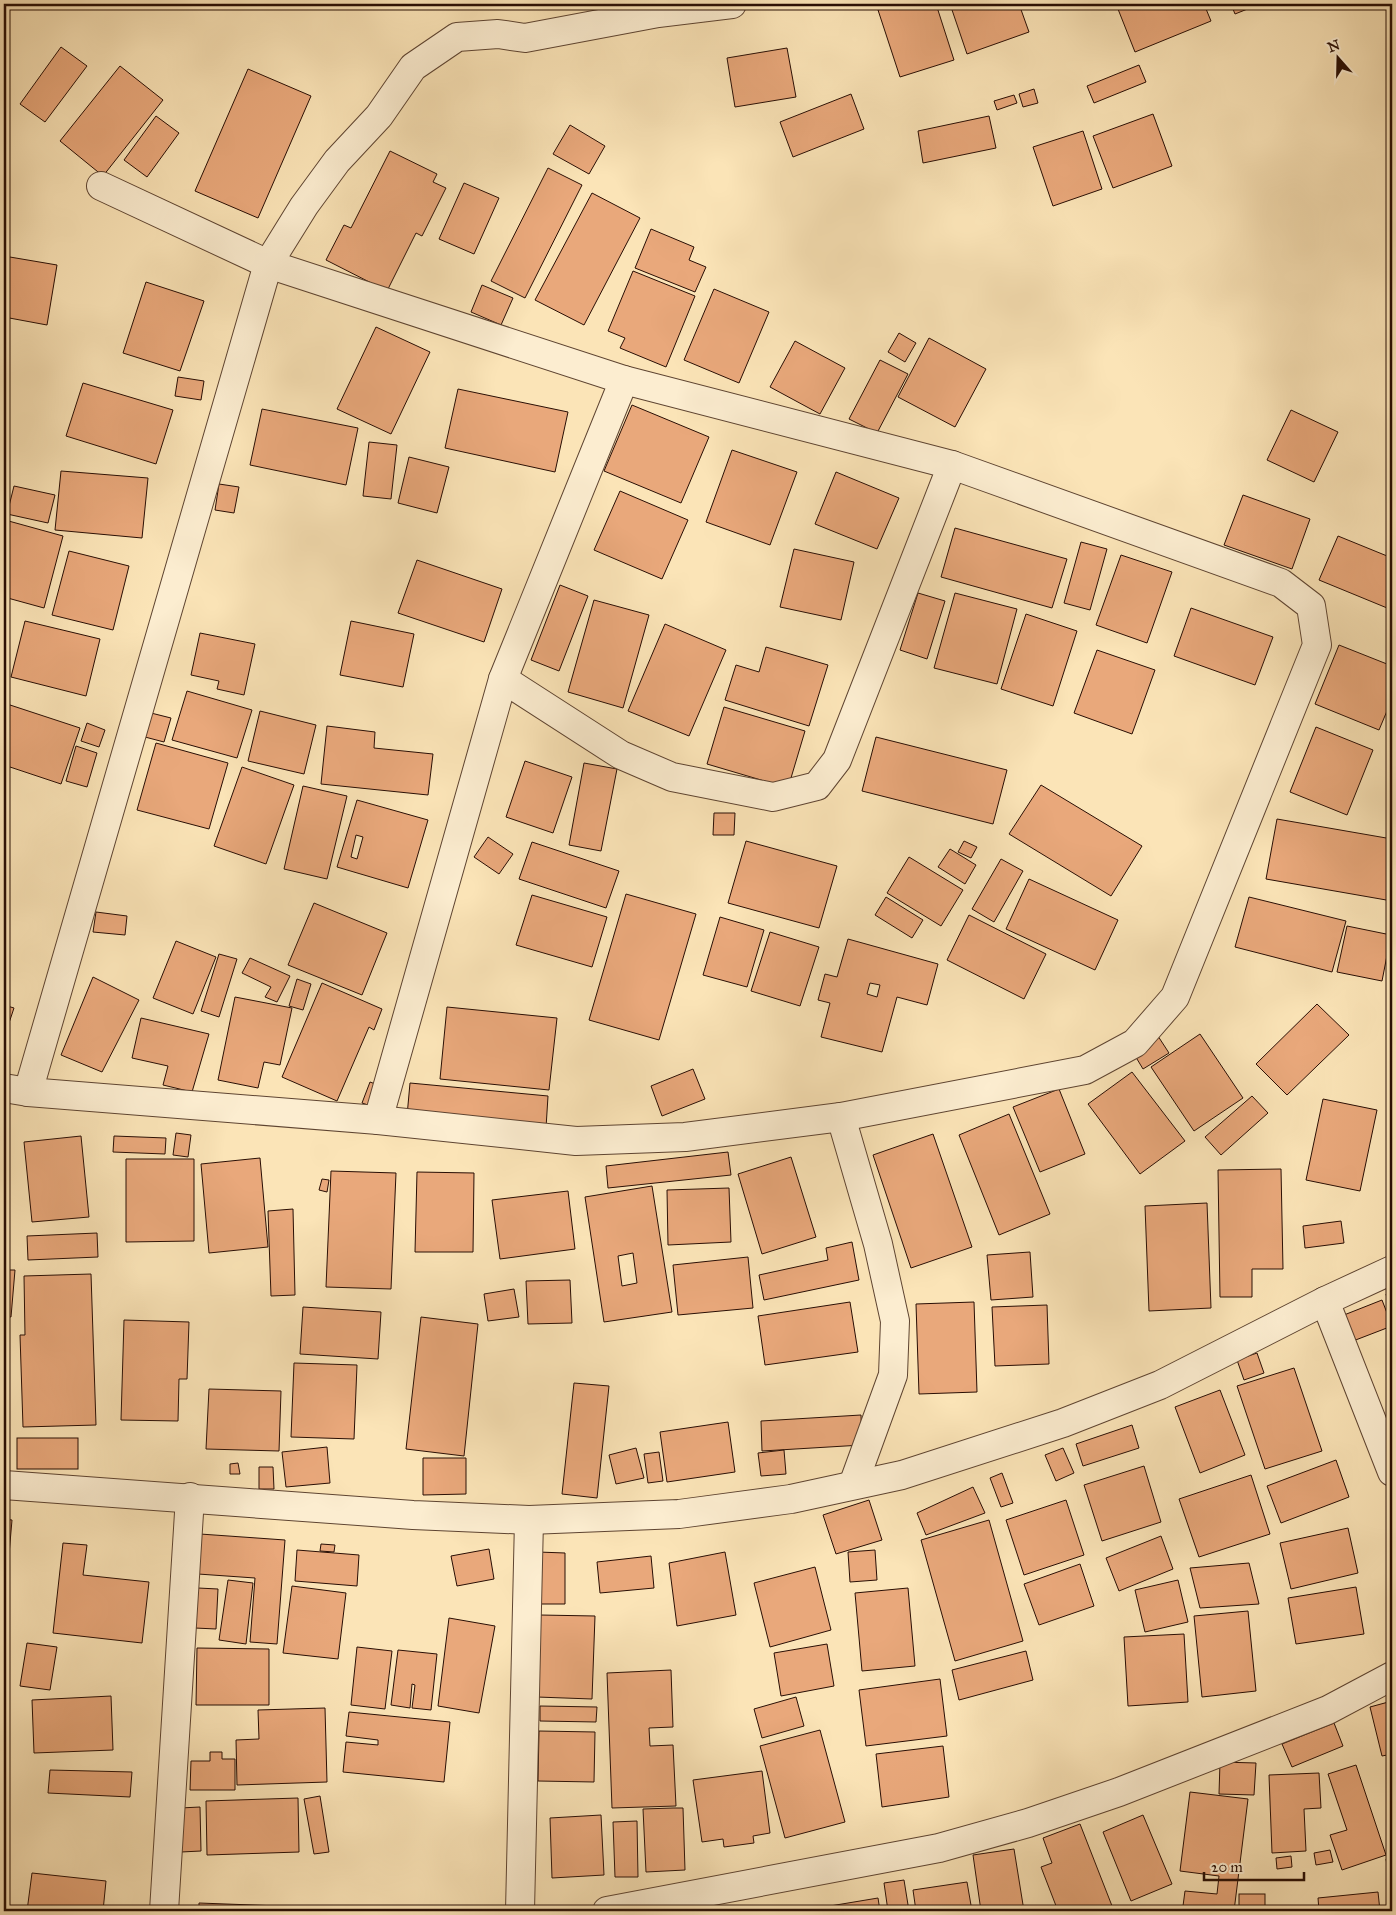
<svg xmlns="http://www.w3.org/2000/svg" width="1396" height="1915" font-family="'IM FELL Great Primer',serif">
	<rect width="100%" height="100%" fill="#fbe4b7"/>
	<filter id="stains"><feTurbulence type="fractalNoise" baseFrequency=".004" numOctaves="4"/><feColorMatrix values="0 0 0 0 .2 0 0 0 0 .09 0 0 0 0 .02 0 0 0 .5 -.17"/></filter>
	<radialGradient id="worn" r=".72"><stop offset=".6" stop-color="#630" stop-opacity="0"/><stop offset="1" stop-color="#630" stop-opacity=".3"/></radialGradient>
	<!-- building -->
	<g fill="#e9a87b" stroke="#290e04" fill-rule="evenodd">
		<path d="M897 4H936L954 60 900 77 878 10Z"/>
		<path d="M950 4H1019L1029 32 967 54Z"/>
		<path d="M1116 4H1204L1211 21 1135 52Z"/>
		<path d="M1231 4H1260L1235 14Z"/>
		<path d="M61 47 87 66 45 122 20 104Z"/>
		<path d="M787 48 796 97 735 107 727 58Z"/>
		<path d="M1139 65 1146 82 1094 103 1087 86Z"/>
		<path d="M120 66 163 100 103 176 60 141Z"/>
		<path d="M248 69 311 96 258 218 195 191Z"/>
		<path d="M1034 89 1038 103 1023 107 1019 94Z"/>
		<path d="M851 94 864 129 793 157 780 122Z"/>
		<path d="M1014 95 1017 103 997 110 994 101Z"/>
		<path d="M1153 114 1172 166 1113 188 1093 136Z"/>
		<path d="M156 116 179 133 147 177 124 160Z"/>
		<path d="M989 116 996 148 923 163 918 131Z"/>
		<path d="M570 125 605 146 589 174 553 154Z"/>
		<path d="M1083 131 1102 189 1053 206 1033 147Z"/>
		<path d="M390 151 437 174 433 182 446 188 422 236 416 233 387 291 326 260 344 225 351 228Z"/>
		<path d="M548 168 582 185 525 298 491 281Z"/>
		<path d="M464 183 499 198 474 254 439 239Z"/>
		<path d="M592 193 640 218 584 325 535 300Z"/>
		<path d="M651 229 694 247 689 260 706 267 695 292 635 268Z"/>
		<path d="M4 256 57 265 47 325 4 317Z"/>
		<path d="M633 271 695 296 666 367 620 348 625 338 608 331Z"/>
		<path d="M146 282 204 301 180 371 123 353Z"/>
		<path d="M482 285 513 298 501 325 471 312Z"/>
		<path d="M714 289 769 312 739 383 684 360Z"/>
		<path d="M376 327 430 352 391 434 337 409Z"/>
		<path d="M899 333 916 343 905 362 888 352Z"/>
		<path d="M929 338 986 369 955 427 898 397Z"/>
		<path d="M795 341 845 368 820 414 770 387Z"/>
		<path d="M880 360 908 374 877 433 849 419Z"/>
		<path d="M178 377 204 381 201 400 175 396Z"/>
		<path d="M83 383 173 410 156 464 66 436Z"/>
		<path d="M458 389 568 412 555 472 445 448Z"/>
		<path d="M632 405 709 437 681 503 604 471Z"/>
		<path d="M262 409 358 428 346 485 250 465Z"/>
		<path d="M1291 410 1338 432 1314 482 1267 460Z"/>
		<path d="M369 442 397 445 391 499 363 496Z"/>
		<path d="M732 450 797 472 770 545 706 522Z"/>
		<path d="M409 457 449 467 437 513 398 503Z"/>
		<path d="M61 471 148 478 142 538 55 530Z"/>
		<path d="M836 472 899 498 877 549 815 524Z"/>
		<path d="M219 484 239 487 234 513 215 510Z"/>
		<path d="M14 486 55 495 48 523 7 514Z"/>
		<path d="M620 491 688 520 662 579 594 550Z"/>
		<path d="M1243 495 1310 519 1292 569 1224 545Z"/>
		<path d="M5 520 63 536 44 608 4 597Z"/>
		<path d="M955 528 1067 559 1052 608 941 577Z"/>
		<path d="M1338 536 1392 558V610L1319 580Z"/>
		<path d="M1081 542 1107 549 1090 610 1064 603Z"/>
		<path d="M794 549 854 562 841 620 780 607Z"/>
		<path d="M69 551 129 566 113 630 52 615Z"/>
		<path d="M1121 555 1172 572 1147 643 1096 625Z"/>
		<path d="M417 560 502 589 484 642 398 613Z"/>
		<path d="M560 585 588 596 559 671 531 660Z"/>
		<path d="M918 593 945 601 927 659 900 650Z"/>
		<path d="M955 593 1017 609 997 684 934 668Z"/>
		<path d="M594 600 649 615 623 708 568 692Z"/>
		<path d="M1191 608 1273 637 1255 685 1174 656Z"/>
		<path d="M1026 614 1077 631 1053 706 1001 689Z"/>
		<path d="M25 621 100 639 86 696 11 677Z"/>
		<path d="M351 621 414 634 403 687 340 675Z"/>
		<path d="M665 624 726 650 689 736 628 711Z"/>
		<path d="M200 633 255 644 244 695 217 689 219 681 191 675Z"/>
		<path d="M1339 645 1392 666V699L1379 730 1315 704Z"/>
		<path d="M766 647 828 665 809 726 725 700 736 665 759 672Z"/>
		<path d="M1097 650 1155 670 1132 734 1074 713Z"/>
		<path d="M4 673 8 674 4 686Z"/>
		<path d="M187 691 252 710 237 758 172 740Z"/>
		<path d="M4 703 80 728 61 784 4 765Z"/>
		<path d="M724 707 805 731 788 788 707 764Z"/>
		<path d="M260 711 316 725 304 774 248 761Z"/>
		<path d="M151 713 171 718 164 742 145 737Z"/>
		<path d="M87 723 105 730 99 747 81 741Z"/>
		<path d="M327 726 375 732 374 748 433 754 428 795 321 784Z"/>
		<path d="M1316 727 1373 750 1347 815 1290 792Z"/>
		<path d="M876 737 1007 770 993 824 862 791Z"/>
		<path d="M156 743 228 763 209 829 137 810Z"/>
		<path d="M76 746 97 753 87 787 66 781Z"/>
		<path d="M525 761 572 777 553 833 506 817Z"/>
		<path d="M584 763 617 769 601 851 569 845Z"/>
		<path d="M242 767 294 785 266 864 214 846Z"/>
		<path d="M1041 785 1142 846 1111 896 1009 834Z"/>
		<path d="M303 786 347 796 327 879 284 869Z"/>
		<path d="M357 800 428 820 408 888 337 867ZM356 835 363 837 357 859 351 857Z"/>
		<path d="M714 813H735L734 835H713Z"/>
		<path d="M1277 819 1392 839V901L1266 879Z"/>
		<path d="M488 837 513 854 499 874 474 857Z"/>
		<path d="M746 841 837 866 819 928 728 903Z"/>
		<path d="M964 841 977 847 971 858 958 852Z"/>
		<path d="M532 842 619 871 606 908 519 879Z"/>
		<path d="M950 849 976 865 965 884 938 867Z"/>
		<path d="M909 857 963 890 941 926 887 893Z"/>
		<path d="M1001 859 1023 871 994 922 972 909Z"/>
		<path d="M1029 879 1118 920 1095 970 1006 929Z"/>
		<path d="M626 894 696 914 659 1040 589 1020Z"/>
		<path d="M532 895 607 917 592 967 516 945Z"/>
		<path d="M886 897 923 920 912 938 875 915Z"/>
		<path d="M1249 897 1346 921 1332 972 1235 947Z"/>
		<path d="M314 903 387 933 362 995 288 965Z"/>
		<path d="M96 912 127 916 125 935 93 932Z"/>
		<path d="M969 915 1046 954 1024 999 947 960Z"/>
		<path d="M720 917 764 930 747 987 703 975Z"/>
		<path d="M1347 926 1391 935 1382 981 1337 972Z"/>
		<path d="M770 932 819 947 800 1006 751 991Z"/>
		<path d="M848 939 938 964 927 1005 897 997 882 1052 821 1037 830 1003 818 1000 825 974 837 977ZM870 983 880 985 877 997 867 994Z"/>
		<path d="M176 941 216 957 193 1014 153 998Z"/>
		<path d="M219 954 237 959 219 1017 201 1011Z"/>
		<path d="M250 958 290 976 277 1002 265 997 271 987 242 973Z"/>
		<path d="M93 977 139 1000 102 1072 61 1055Z"/>
		<path d="M297 979 311 984 303 1010 289 1006Z"/>
		<path d="M322 983 382 1009 374 1030 369 1027 337 1101 282 1077Z"/>
		<path d="M235 997 292 1008 280 1065 264 1062 258 1088 218 1080Z"/>
		<path d="M1317 1004 1349 1035 1287 1095 1256 1064Z"/>
		<path d="M4 1005 14 1008 4 1038Z"/>
		<path d="M447 1007 557 1018 549 1090 440 1079Z"/>
		<path d="M141 1018 209 1034 192 1092 163 1085 168 1066 132 1058Z"/>
		<path d="M1156 1033 1169 1053 1143 1069 1131 1049Z"/>
		<path d="M1200 1034 1243 1098 1194 1131 1151 1067Z"/>
		<path d="M693 1069 705 1099 662 1116 651 1086Z"/>
		<path d="M1132 1072 1185 1141 1140 1174 1088 1104Z"/>
		<path d="M370 1082 378 1085 371 1106 362 1103Z"/>
		<path d="M410 1083 548 1096 546 1128 407 1116Z"/>
		<path d="M1059 1089 1085 1154 1040 1172 1013 1107Z"/>
		<path d="M1252 1096 1268 1113 1221 1155 1205 1137Z"/>
		<path d="M1323 1099 1377 1110 1360 1191 1306 1180Z"/>
		<path d="M1009 1114 1050 1214 999 1235 959 1135Z"/>
		<path d="M176 1133 191 1135 188 1157 173 1155Z"/>
		<path d="M933 1134 972 1247 911 1268 873 1155Z"/>
		<path d="M81 1136 89 1217 32 1222 24 1142Z"/>
		<path d="M114 1136 166 1138 165 1154 113 1152Z"/>
		<path d="M728 1152 731 1175 608 1188 606 1166Z"/>
		<path d="M791 1157 816 1237 762 1254 738 1174Z"/>
		<path d="M260 1158 268 1247 209 1253 201 1164Z"/>
		<path d="M126 1159H194V1241L126 1242Z"/>
		<path d="M1281 1169 1283 1269H1252V1297H1220L1218 1170Z"/>
		<path d="M331 1171 396 1173 391 1289 326 1287Z"/>
		<path d="M417 1172 474 1173 473 1252H415Z"/>
		<path d="M322 1179 329 1180 327 1192 319 1190Z"/>
		<path d="M652 1186 672 1312 604 1322 585 1197ZM633 1253 637 1283 622 1286 618 1256Z"/>
		<path d="M729 1188 731 1242 668 1245 667 1190Z"/>
		<path d="M568 1191 575 1249 500 1259 492 1200Z"/>
		<path d="M1207 1203 1211 1308 1149 1311 1145 1206Z"/>
		<path d="M293 1209 295 1295 271 1296 268 1211Z"/>
		<path d="M1341 1221 1344 1243 1305 1248 1303 1226Z"/>
		<path d="M97 1233 98 1257 28 1260 27 1236Z"/>
		<path d="M852 1242 859 1280 764 1300 759 1275 828 1260 826 1248Z"/>
		<path d="M1030 1252 1033 1297 991 1300 987 1255Z"/>
		<path d="M748 1257 753 1308 678 1315 673 1265Z"/>
		<path d="M4 1270H15L11 1317 4 1316Z"/>
		<path d="M91 1274 96 1425 23 1427 20 1335H25L24 1276Z"/>
		<path d="M570 1280 572 1323 528 1324 526 1281Z"/>
		<path d="M514 1289 519 1317 488 1321 484 1294Z"/>
		<path d="M1392 1292V1317L1386 1294Z"/>
		<path d="M1382 1300 1392 1326 1353 1341 1344 1315Z"/>
		<path d="M850 1302 858 1352 765 1365 758 1316Z"/>
		<path d="M974 1302 977 1392 919 1394 916 1304Z"/>
		<path d="M1047 1305 1049 1364 995 1366 992 1307Z"/>
		<path d="M303 1307 381 1312 378 1359 300 1354Z"/>
		<path d="M421 1317 478 1324 464 1456 406 1449Z"/>
		<path d="M124 1320 189 1322 187 1379H179L178 1421 121 1420Z"/>
		<path d="M1257 1353 1264 1373 1244 1380 1237 1360Z"/>
		<path d="M294 1363 357 1365 354 1439 291 1437Z"/>
		<path d="M1294 1368 1322 1451 1265 1469 1237 1386Z"/>
		<path d="M574 1383 609 1386 597 1498 562 1494Z"/>
		<path d="M209 1389 281 1391 279 1451 206 1449Z"/>
		<path d="M1220 1390 1245 1455 1200 1473 1175 1407Z"/>
		<path d="M861 1415 862 1445 762 1451 761 1421Z"/>
		<path d="M728 1422 735 1472 667 1482 660 1432Z"/>
		<path d="M1132 1425 1139 1448 1083 1466 1076 1444Z"/>
		<rect x="17" y="1438" width="61" height="31"/>
		<path d="M327 1447 330 1483 286 1487 282 1452Z"/>
		<path d="M636 1448 644 1478 616 1484 609 1455Z"/>
		<path d="M1063 1448 1074 1473 1056 1481 1045 1455Z"/>
		<path d="M784 1450 786 1474 761 1476 758 1453Z"/>
		<path d="M659 1452 663 1481 648 1483 644 1454Z"/>
		<path d="M423 1458H466V1494L423 1495Z"/>
		<path d="M1336 1460 1349 1497 1281 1523 1267 1486Z"/>
		<path d="M238 1463 240 1474H230V1464Z"/>
		<path d="M1144 1466 1161 1522 1102 1541 1084 1485Z"/>
		<path d="M259 1467H273L274 1489H259Z"/>
		<path d="M1002 1473 1013 1503 1001 1507 990 1478Z"/>
		<path d="M1251 1475 1270 1534 1199 1557 1179 1499Z"/>
		<path d="M973 1487 985 1513 926 1535 917 1513Z"/>
		<path d="M869 1500 882 1540 836 1554 823 1515Z"/>
		<path d="M1066 1500 1084 1555 1024 1575 1006 1520Z"/>
		<path d="M4 1519 12 1520 8 1566H4Z"/>
		<path d="M989 1520 1023 1641 955 1661 921 1540Z"/>
		<path d="M1348 1528 1358 1573 1291 1589 1280 1543Z"/>
		<path d="M200 1534 285 1540 277 1644 250 1642 255 1578 198 1574Z"/>
		<path d="M1161 1536 1173 1569 1119 1591 1106 1558Z"/>
		<path d="M63 1543 87 1545 83 1575 149 1582 142 1643 53 1633Z"/>
		<path d="M321 1544 335 1545 334 1552 320 1551Z"/>
		<path d="M489 1549 494 1579 457 1586 451 1556Z"/>
		<path d="M297 1550 359 1555 357 1586 295 1581Z"/>
		<path d="M875 1550 877 1580 850 1582 848 1552Z"/>
		<path d="M538 1552 565 1553V1604H538Z"/>
		<path d="M725 1552 736 1615 677 1626 669 1563Z"/>
		<path d="M651 1556 654 1588 600 1593 597 1562Z"/>
		<path d="M1249 1563 1259 1604 1200 1608 1190 1568Z"/>
		<path d="M1080 1564 1094 1606 1039 1625 1024 1584Z"/>
		<path d="M815 1567 831 1630 770 1647 754 1583Z"/>
		<path d="M228 1580 253 1583 246 1644 219 1640Z"/>
		<path d="M1178 1580 1188 1622 1145 1632 1135 1590Z"/>
		<path d="M292 1586 346 1593 338 1659 283 1653Z"/>
		<path d="M1356 1587 1364 1634 1296 1644 1288 1598Z"/>
		<path d="M198 1588 218 1589 216 1629 195 1628Z"/>
		<path d="M908 1588 915 1666 862 1671 855 1593Z"/>
		<path d="M1248 1611 1256 1691 1202 1697 1194 1616Z"/>
		<path d="M540 1615 595 1616 592 1699 537 1697Z"/>
		<path d="M449 1618 495 1626 479 1713 438 1706Z"/>
		<path d="M1184 1634 1188 1702 1128 1706 1124 1637Z"/>
		<path d="M27 1643 57 1647 50 1690 20 1686Z"/>
		<path d="M827 1644 834 1686 781 1696 774 1653Z"/>
		<path d="M357 1647 392 1651 385 1709 351 1705Z"/>
		<path d="M197 1648 269 1649V1705H196Z"/>
		<path d="M398 1650 437 1654 431 1710 412 1708 415 1685 412 1684 410 1708 391 1705Z"/>
		<path d="M1026 1651 1033 1680 959 1700 952 1670Z"/>
		<path d="M671 1670 673 1727 649 1728 650 1746 673 1745 676 1806 612 1808 607 1673Z"/>
		<path d="M940 1679 947 1736 866 1746 859 1690Z"/>
		<path d="M111 1696 113 1750 34 1753 32 1700Z"/>
		<path d="M796 1697 804 1726 762 1738 754 1709Z"/>
		<path d="M1392 1701V1754L1382 1756 1370 1707Z"/>
		<path d="M540 1706 597 1707 596 1722 540 1721Z"/>
		<path d="M325 1708 327 1782 237 1785 236 1740 259 1739 258 1710Z"/>
		<path d="M349 1712 450 1722 444 1782 343 1772 346 1742 378 1745V1740L346 1736Z"/>
		<path d="M1334 1723 1343 1746 1292 1767 1282 1744Z"/>
		<path d="M820 1730 845 1822 785 1838 760 1746Z"/>
		<path d="M539 1731 595 1732 594 1782 538 1781Z"/>
		<path d="M943 1746 949 1797 882 1807 876 1754Z"/>
		<path d="M210 1752H222V1759H235V1790H190L191 1761H210Z"/>
		<path d="M1220 1762 1256 1763 1254 1795 1219 1794Z"/>
		<path d="M1356 1765 1386 1855 1342 1870 1330 1835 1347 1830 1328 1774Z"/>
		<path d="M50 1770 132 1772 130 1797 48 1793Z"/>
		<path d="M762 1771 770 1833 753 1836 754 1843 724 1847 723 1839 702 1842 693 1780Z"/>
		<path d="M1319 1773 1321 1808 1304 1809 1306 1851 1272 1853 1269 1775Z"/>
		<path d="M1190 1792 1248 1799 1234 1911 1183 1906 1185 1891 1217 1894 1219 1876 1180 1871Z"/>
		<path d="M320 1796 329 1852 314 1854 304 1799Z"/>
		<path d="M298 1798 299 1852 207 1855 206 1801Z"/>
		<path d="M200 1807 201 1851 181 1852 180 1808Z"/>
		<path d="M673 1808H683L685 1870 646 1872 643 1809Z"/>
		<path d="M601 1815 604 1875 552 1878 550 1818Z"/>
		<path d="M1143 1815 1172 1884 1131 1901 1103 1832Z"/>
		<path d="M637 1821 638 1877H615L613 1822Z"/>
		<path d="M1080 1824 1114 1911H1058L1041 1867 1052 1863 1043 1838Z"/>
		<path d="M1014 1849 1024 1911H981L973 1855Z"/>
		<path d="M1330 1850 1333 1862 1316 1865 1314 1853Z"/>
		<path d="M1291 1856 1292 1867 1277 1869 1276 1858Z"/>
		<path d="M1392 1858V1893L1386 1859Z"/>
		<path d="M32 1873 106 1881 103 1911H27Z"/>
		<path d="M904 1880 909 1911H888L884 1883Z"/>
		<path d="M967 1882 972 1911H916L913 1890Z"/>
		<path d="M1378 1892 1380 1911H1319L1318 1898Z"/>
		<rect x="1239" y="1894" width="26" height="17"/>
		<path d="M878 1898 880 1911H824V1907Z"/>
		<path d="M199 1903 306 1907V1911H199Z"/>
	</g>
	<g fill="none" stroke-linecap="round" stroke-linejoin="round">
		<!-- minor casing -->
		<g stroke="#5e4431" stroke-width="30">
			<g id="minor">
				<path d="M503 679 621 755 672 777 773 797 817 786 837 760 952 465"/>
				<path d="M4 1088 28 1092 378 1120 576 1141 685 1137 841 1117 1085 1070 1135 1043 1175 997 1317 645 1311 606 1281 583 952 465 624 380 268 264 101 186"/>
				<path d="M28 1092 268 264 304 206 337 161 379 116 413 67 457 37 498 34 525 38 658 13 732 4"/>
				<path d="M841 1117 878 1244 895 1321 893 1375 853 1485"/>
				<path d="M378 1120 503 679 624 380"/>
				<path d="M1325 1301 1392 1472"/>
				<path d="M4 1485 413 1515 529 1520 679 1514 791 1499 902 1475 1063 1423 1160 1385 1325 1301 1392 1270"/>
				<path d="M164 1911 190 1497"/>
				<path d="M520 1911 529 1520"/>
				<path d="M607 1911 939 1848 1028 1823 1119 1792 1328 1710 1392 1676"/>
			</g>
		</g>
		<!-- minor -->
		<use href="#minor" stroke="#fcedd0" stroke-width="28"/>
	</g>
	<!-- margin -->
	<rect width="1396" height="1915" fill="none" stroke="#fbe4b7" stroke-width="20"/>
	<rect x="5" y="5" width="1386" height="1905" fill="none" stroke="#290e04" stroke-width="2.5"/>
	<rect x="10" y="10" width="1376" height="1895" fill="none" stroke="#290e04"/>
	<!-- north arrow -->
	<g transform="translate(1338 58) rotate(340)" stroke="#fcedd0" stroke-width="4" paint-order="stroke">
	<path d="M0-4L9 19L0 12L-9 19Z" fill="#290e04"/>
	<text y="-8" font-size="14" font-weight="bold" text-anchor="middle" fill="#290e04">N</text>
	</g>
	<!-- scale -->
	<path d="M1204 1872v8h100v-8" fill="none" stroke="#290e04" stroke-width="2.5"/>
	<text x="1211" y="1872" font-size="15" fill="#290e04" stroke="#fcedd0" stroke-width="4" paint-order="stroke">20 m</text>
	<rect width="100%" height="100%" filter="url(#stains)"/>
	<rect width="100%" height="100%" fill="url(#worn)"/>
</svg>
